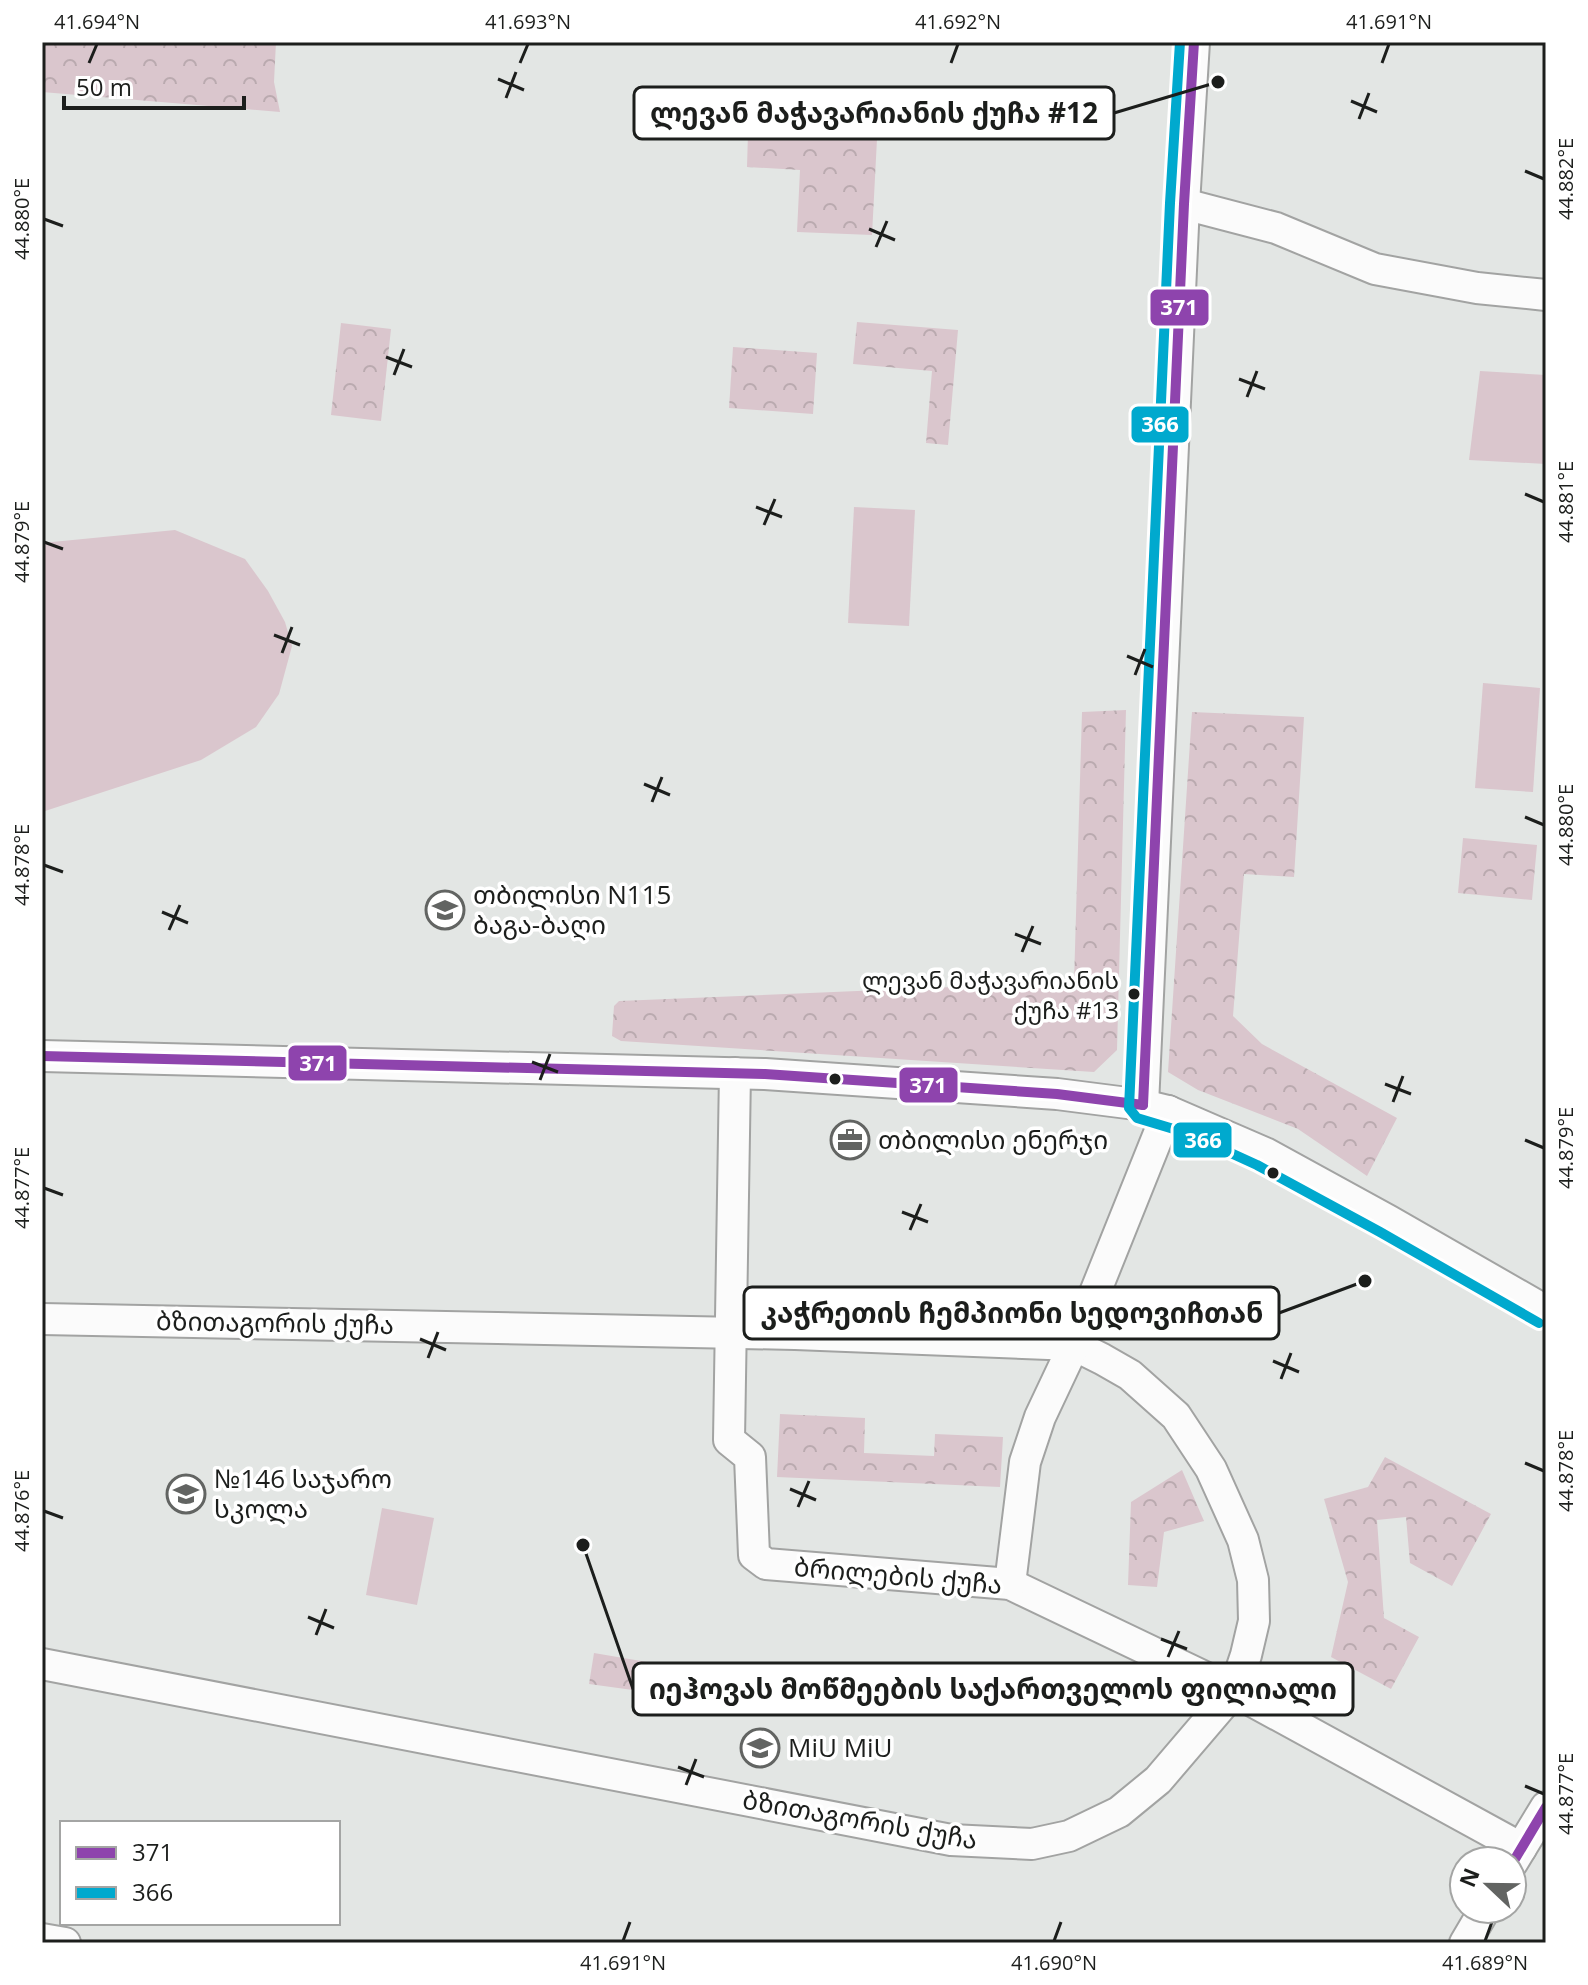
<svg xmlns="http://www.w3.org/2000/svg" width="1588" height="1985" font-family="'Open Sans','Noto Sans Georgian',sans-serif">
	<defs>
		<pattern id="forest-crowns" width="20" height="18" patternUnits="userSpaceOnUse" patternTransform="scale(2)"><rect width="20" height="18" fill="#dac6cd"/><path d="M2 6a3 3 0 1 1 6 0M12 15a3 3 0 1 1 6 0" fill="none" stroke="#baaaaf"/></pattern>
	</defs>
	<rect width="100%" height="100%" fill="#e3e6e4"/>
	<!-- green -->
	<g fill="#dac6cd">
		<path d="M1480 371 1546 375V464L1469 460Z"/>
		<path d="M854 507 915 510 909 626 848 623Z"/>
		<path d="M175 530 245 559 268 591 285 622 292 646 279 694 256 727 201 760 42 812V543Z"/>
		<path d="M1483 683 1540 688 1533 792 1475 788Z"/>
		<path d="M382 1508 434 1518 417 1605 366 1595Z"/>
	</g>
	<!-- forest -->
	<g fill="url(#forest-crowns)">
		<path d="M42 42H276L274 82 280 112 42 92Z"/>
		<path d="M748 133 877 139 872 235 797 232 800 170 747 167Z"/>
		<path d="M857 322 958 330 948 445 926 443 932 371 853 364Z"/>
		<path d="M341 323 391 329 381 421 331 415Z"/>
		<path d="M733 347 817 353 813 414 729 408Z"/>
		<path d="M1126 710 1117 1050 1094 1072 621 1041 612 1036 614 1006 619 1001 1074 982 1082 712Z"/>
		<path d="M1192 712 1304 717 1294 877 1244 874 1233 1016 1262 1044 1397 1118 1367 1176 1298 1129 1198 1090 1168 1072Z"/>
		<path d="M1463 838 1537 845 1532 900 1458 893Z"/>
		<path d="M780 1414 865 1418 864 1453 934 1456 935 1434 1003 1437 1000 1487 777 1477Z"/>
		<path d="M1385 1457 1491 1514 1452 1586 1410 1563 1406 1517 1377 1520 1384 1618 1419 1637 1391 1689 1331 1657 1348 1582 1324 1499 1368 1487Z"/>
		<path d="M1182 1470 1204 1521 1164 1532 1157 1587 1128 1585 1131 1502Z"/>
		<path d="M594 1653 694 1670 691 1698 589 1684Z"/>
	</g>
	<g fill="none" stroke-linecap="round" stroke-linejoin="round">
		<!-- minor casing -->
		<g stroke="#a2a3a2" stroke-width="34">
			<g id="minor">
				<path d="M1184 204 1276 228 1375 269 1477 288 1546 295"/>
				<path d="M42 1056 765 1074 1057 1094 1143 1105 1168 1111 1265 1153 1389 1221 1546 1311"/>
				<path d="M735 1073 729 1440 750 1457 754 1555 766 1564 1010 1584 1234 1691 1521 1848"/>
				<path d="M1143 1105 1184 204 1194 42"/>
				<path d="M42 1319 795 1334 1074 1345 1102 1359 1130 1375 1176 1416 1211 1469 1243 1540 1253 1580 1254 1621 1246 1655 1234 1691 1158 1780 1119 1812 1069 1836 1032 1844 951 1840 42 1664"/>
				<path d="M1010 1584 1025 1462 1040 1417 1074 1345 1168 1111"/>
				<path d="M1512 1863 1546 1807"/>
				<path d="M42 1939 65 1943"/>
				<path d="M1465 1943 1485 1909"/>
			</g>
		</g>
		<!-- minor -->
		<use href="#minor" stroke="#fbfbfb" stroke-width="30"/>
		<!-- bus-1 casing -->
		<g stroke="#fff" stroke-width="16">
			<g id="bus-1">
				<path d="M42 1056 765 1074 1057 1094 1143 1105"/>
				<path d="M1143 1105 1184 204 1194 42"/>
				<path d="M1512 1864 1546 1807"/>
			</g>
		</g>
		<!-- bus-2 casing -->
		<g stroke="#fff" stroke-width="16">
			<path id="bus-2" d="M1180 42 1170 203 1129 1108 1137 1118 1187 1133 1257 1165 1380 1232 1539 1323"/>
		</g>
		<!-- bus-1 -->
		<use href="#bus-1" stroke="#8e44ad" stroke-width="10"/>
		<!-- bus-2 -->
		<use href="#bus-2" stroke="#00a9ce" stroke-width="10"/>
	</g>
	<!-- ticks -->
	<path fill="none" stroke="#1c1e1c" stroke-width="3" d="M89 63 97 44M520 63 528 44M951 63 958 44M1382 63 1389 44M498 79 524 90M506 98 516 72M1351 101 1377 112M1359 119 1369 93M1525 171 1544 179M44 219 63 226M869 229 895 240M876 247 887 221M386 357 412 367M394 375 404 349M1239 379 1265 389M1247 397 1257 371M1525 494 1544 502M756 507 782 517M764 525 775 499M44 542 63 549M274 635 300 645M282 653 292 627M1127 656 1153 667M1135 675 1145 649M644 784 670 795M652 802 662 777M1525 817 1544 825M44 865 63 872M162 912 188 923M169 930 180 905M1015 934 1041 944M1022 952 1033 926M532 1062 558 1072M540 1080 550 1054M1385 1084 1411 1094M1393 1102 1403 1076M1525 1140 1544 1148M44 1188 63 1195M902 1212 928 1222M910 1230 921 1204M420 1339 446 1350M428 1358 438 1332M1273 1361 1299 1372M1281 1379 1291 1353M1525 1463 1544 1471M790 1489 816 1500M798 1507 809 1481M44 1511 63 1518M308 1617 334 1628M316 1635 326 1609M1161 1639 1187 1649M1168 1657 1179 1631M678 1767 704 1777M686 1785 696 1759M1525 1786 1544 1794M623 1941 630 1922M1054 1941 1061 1922M1485 1941 1492 1922"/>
	<!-- icons -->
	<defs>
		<g id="school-ring" transform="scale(2)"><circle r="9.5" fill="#fff" stroke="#626462" stroke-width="1.5"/><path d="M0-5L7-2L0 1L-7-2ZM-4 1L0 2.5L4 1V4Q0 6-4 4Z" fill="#626462"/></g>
		<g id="office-ring" transform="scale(2)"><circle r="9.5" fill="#fff" stroke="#626462" stroke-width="1.5"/><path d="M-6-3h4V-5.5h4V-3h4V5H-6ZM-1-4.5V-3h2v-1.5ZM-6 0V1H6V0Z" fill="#626462"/></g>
	</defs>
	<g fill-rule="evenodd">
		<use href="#school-ring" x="445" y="910"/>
		<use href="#office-ring" x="850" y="1140"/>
		<use href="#school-ring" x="186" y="1494"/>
		<use href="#school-ring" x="760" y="1748"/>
	</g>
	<!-- markers -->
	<g fill="#1c1e1c" stroke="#fff" stroke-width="3">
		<circle cx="1134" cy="994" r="7"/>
		<circle cx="835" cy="1079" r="7"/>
		<circle cx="1273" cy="1173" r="7"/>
	</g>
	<g text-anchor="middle" stroke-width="7" stroke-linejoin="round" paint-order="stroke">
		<!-- bus labels -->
		<g font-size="24" fill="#1c1e1c" stroke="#fff" text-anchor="end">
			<text x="1119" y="989">ლევან მაჭავარიანის<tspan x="1119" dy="30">ქუჩა #13</tspan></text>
		</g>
		<!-- poi labels -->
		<g font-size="26" fill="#1c1e1c" stroke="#fff" text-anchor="start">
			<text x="473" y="904">თბილისი N115<tspan x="473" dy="30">ბაგა-ბაღი</tspan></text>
			<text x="878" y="1149">თბილისი ენერჯი</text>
			<text x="214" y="1488">№146 საჯარო<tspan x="214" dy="30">სკოლა</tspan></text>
			<text x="788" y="1757">MiU MiU</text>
		</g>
		<!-- street labels -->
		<g font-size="26" fill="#1c1e1c" stroke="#fff">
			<text transform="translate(275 1323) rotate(1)" y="9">ბზითაგორის ქუჩა</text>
			<text transform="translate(898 1576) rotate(5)" y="9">ბრილების ქუჩა</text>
			<text transform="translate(860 1820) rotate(10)" y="9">ბზითაგორის ქუჩა</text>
		</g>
	</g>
	<!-- callouts -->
	<path fill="none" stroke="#1c1e1c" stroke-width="3" d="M1218 82L1114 113M1365 1281L1279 1313M583 1545L633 1689"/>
	<g fill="#1c1e1c" stroke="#fff" stroke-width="3">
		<circle cx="1218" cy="82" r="8"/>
		<circle cx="1365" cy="1281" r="8"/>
		<circle cx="583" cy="1545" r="8"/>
	</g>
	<g fill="#fff" stroke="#1c1e1c" stroke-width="3">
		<rect x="634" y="87" width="480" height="52" rx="8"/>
		<rect x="744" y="1287" width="535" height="52" rx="8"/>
		<rect x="633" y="1663" width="720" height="52" rx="8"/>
	</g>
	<g font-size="28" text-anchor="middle" font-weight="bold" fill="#1c1e1c">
		<text x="874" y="123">ლევან მაჭავარიანის ქუჩა #12</text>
		<text x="1012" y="1323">კაჭრეთის ჩემპიონი სედოვიჩთან</text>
		<text x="993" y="1699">იეჰოვას მოწმეების საქართველოს ფილიალი</text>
	</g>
	<g stroke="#fff" stroke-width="3">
		<rect x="1149" y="288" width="61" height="39" rx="8" fill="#8e44ad"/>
		<rect x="1130" y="405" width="60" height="39" rx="8" fill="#00a9ce"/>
		<rect x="287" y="1044" width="61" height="38" rx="8" fill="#8e44ad"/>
		<rect x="898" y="1066" width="61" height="38" rx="8" fill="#8e44ad"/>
		<rect x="1172" y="1121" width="61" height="38" rx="8" fill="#00a9ce"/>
	</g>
	<g font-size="22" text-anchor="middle" font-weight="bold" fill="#fff">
		<text x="1179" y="315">371</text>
		<text x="1160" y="432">366</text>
		<text x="318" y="1071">371</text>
		<text x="928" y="1093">371</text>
		<text x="1203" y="1148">366</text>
	</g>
	<!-- border -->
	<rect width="1588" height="1985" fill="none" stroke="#ffffff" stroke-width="88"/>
	<!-- legend -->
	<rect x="60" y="1821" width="280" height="104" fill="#ffffff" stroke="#a4a5a4" stroke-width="2"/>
	<rect x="76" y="1847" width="40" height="12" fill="#8e44ad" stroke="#a4a5a4" stroke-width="2"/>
	<text x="132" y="1861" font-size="24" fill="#1c1e1c">371</text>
	<rect x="76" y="1887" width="40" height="12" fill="#00a9ce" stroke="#a4a5a4" stroke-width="2"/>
	<text x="132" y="1901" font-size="24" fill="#1c1e1c">366</text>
	<!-- north arrow -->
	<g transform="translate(1488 1885) rotate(292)"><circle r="38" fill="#ffffff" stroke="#a4a5a4" stroke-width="2"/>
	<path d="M0-6L14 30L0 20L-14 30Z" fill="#626462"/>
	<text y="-12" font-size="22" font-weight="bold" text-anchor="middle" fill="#1c1e1c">N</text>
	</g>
	<!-- scale -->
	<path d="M64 96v12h180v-12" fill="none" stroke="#1c1e1c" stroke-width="4"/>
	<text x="76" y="96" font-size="24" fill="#1c1e1c" stroke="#ffffff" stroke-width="6" paint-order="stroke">50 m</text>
	<rect x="44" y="44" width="1500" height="1897" fill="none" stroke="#1c1e1c" stroke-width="3"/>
	<g font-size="20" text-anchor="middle" fill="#1c1e1c">
		<text x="97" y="29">41.694°N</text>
		<text x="528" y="29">41.693°N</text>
		<text x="958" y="29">41.692°N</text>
		<text x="1389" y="29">41.691°N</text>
		<text transform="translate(1566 179) rotate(-90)" y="7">44.882°E</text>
		<text transform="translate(22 219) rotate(-90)" y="7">44.880°E</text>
		<text transform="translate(1566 502) rotate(-90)" y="7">44.881°E</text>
		<text transform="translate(22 542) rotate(-90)" y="7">44.879°E</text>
		<text transform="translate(1566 825) rotate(-90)" y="7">44.880°E</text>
		<text transform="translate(22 865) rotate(-90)" y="7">44.878°E</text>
		<text transform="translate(1566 1148) rotate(-90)" y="7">44.879°E</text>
		<text transform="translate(22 1188) rotate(-90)" y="7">44.877°E</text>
		<text transform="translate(1566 1471) rotate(-90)" y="7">44.878°E</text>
		<text transform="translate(22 1511) rotate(-90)" y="7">44.876°E</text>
		<text transform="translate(1566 1794) rotate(-90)" y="7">44.877°E</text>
		<text x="623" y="1970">41.691°N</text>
		<text x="1054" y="1970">41.690°N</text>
		<text x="1485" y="1970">41.689°N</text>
	</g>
</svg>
